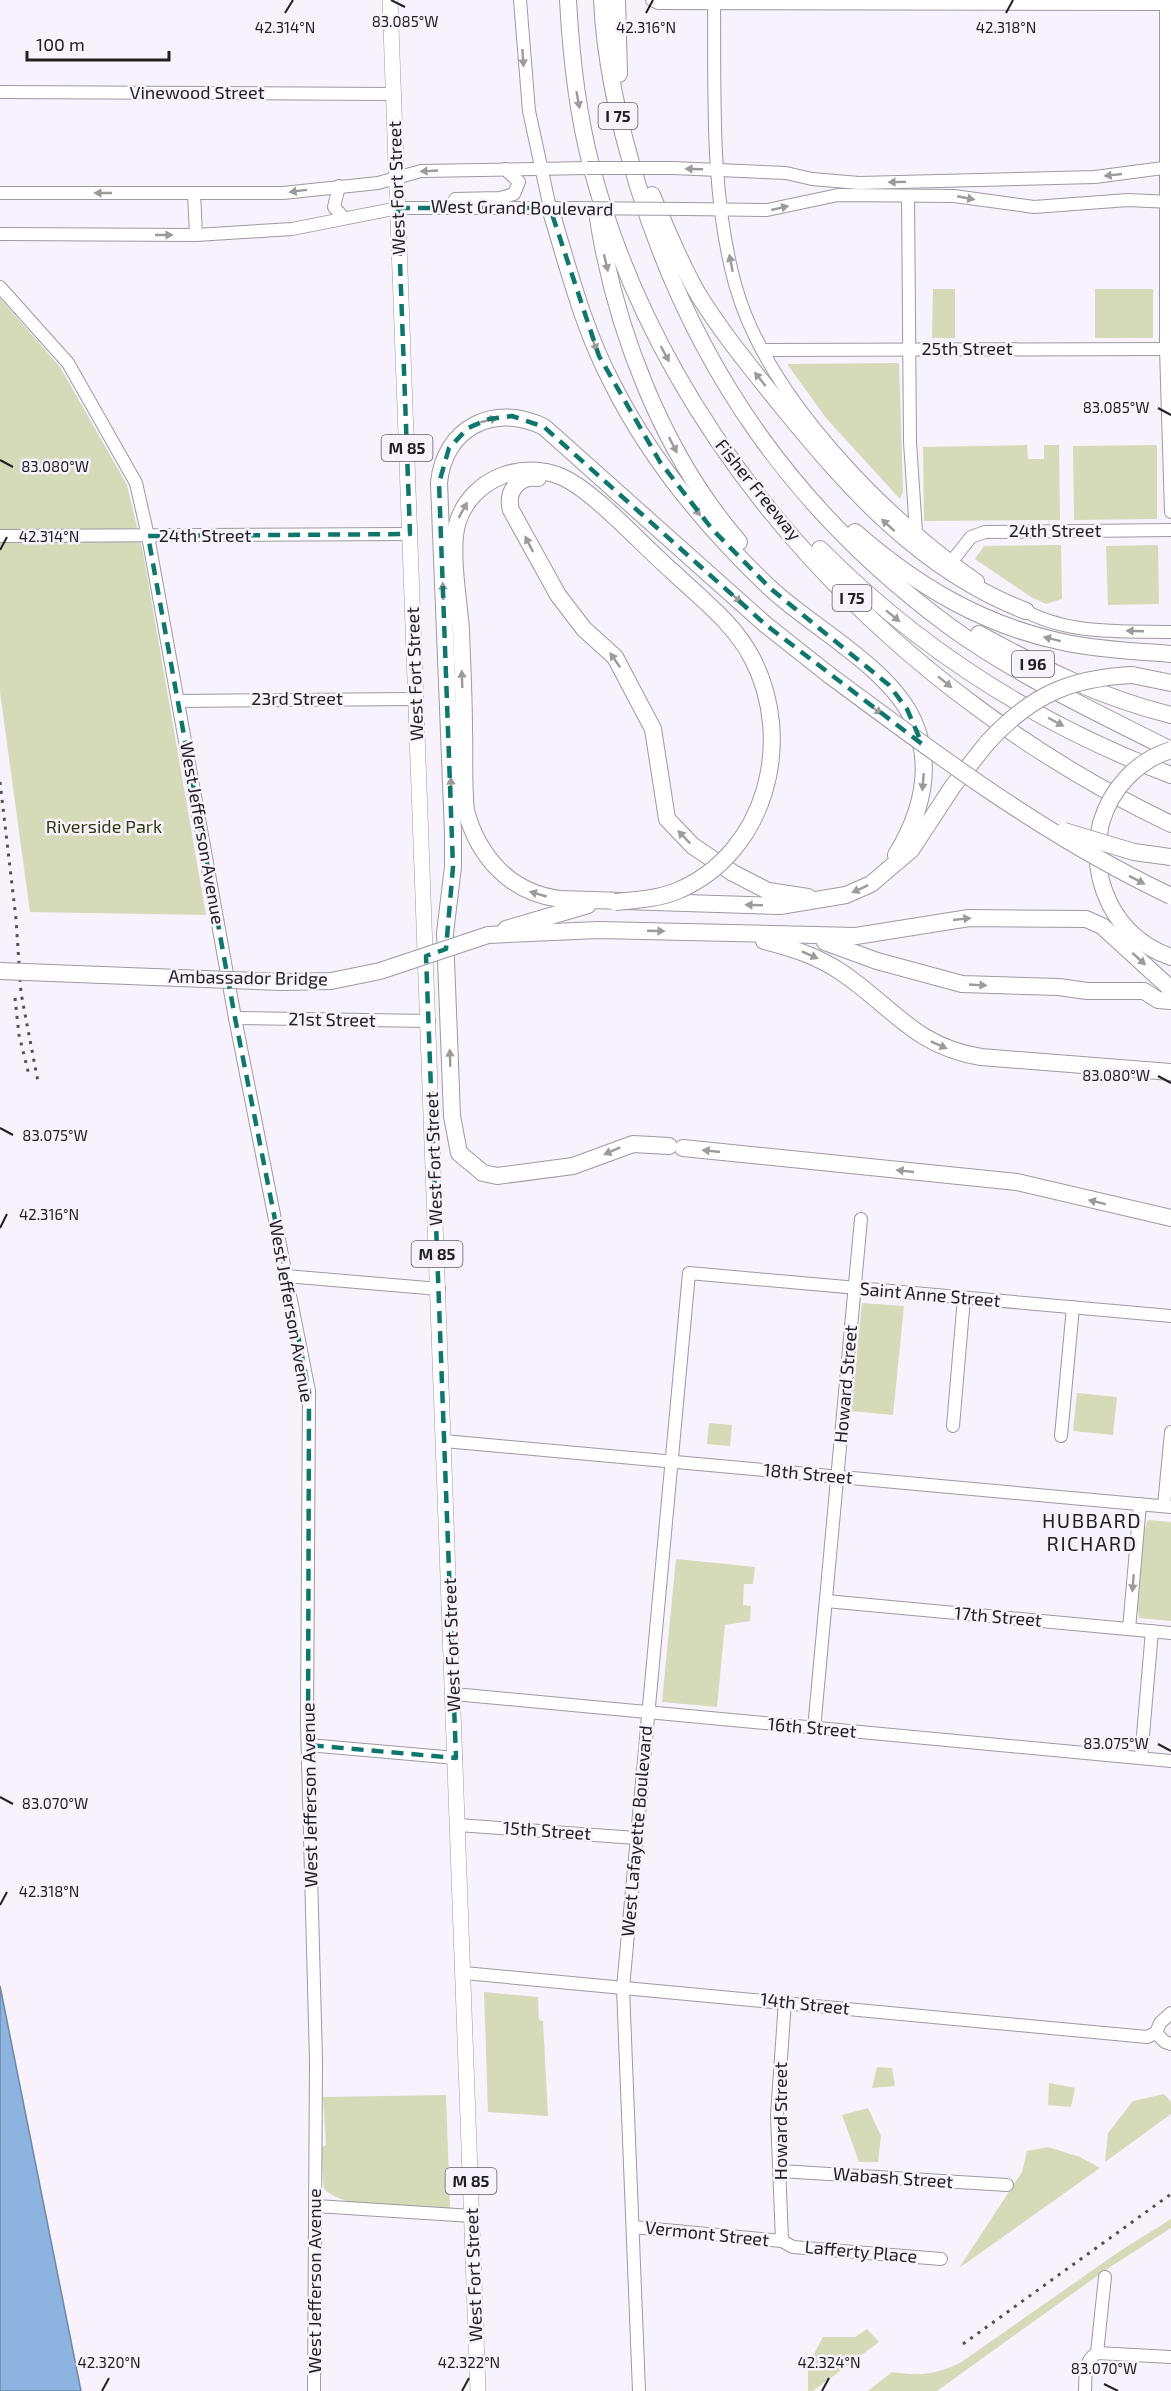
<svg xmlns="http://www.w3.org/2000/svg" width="1171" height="2391" font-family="'Exo 2',sans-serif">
	<rect width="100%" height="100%" fill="#f7f2fc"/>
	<!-- green -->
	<g fill="#d5dbb9">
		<path d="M933 289H955V338H932Z"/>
		<rect x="1095" y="289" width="58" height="49"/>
		<path d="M0 298 60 367 127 485 143 552 206 915 30 912 0 692Z"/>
		<path d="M899 363 903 492 900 499 826 418 787 364Z"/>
		<path d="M1027 445 1028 459H1044V445H1059L1060 520 924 521 923 447Z"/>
		<path d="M1157 445V519L1074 520 1073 446Z"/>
		<path d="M1061 545 1062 599 1046 604 1031 597 975 559 984 546Z"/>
		<path d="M1158 545 1159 604 1108 605 1106 546Z"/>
		<path d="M862 1303 904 1306 893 1415 851 1411Z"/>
		<path d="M1077 1393 1117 1397 1113 1435 1073 1431Z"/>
		<path d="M709 1423 732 1425 730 1446 707 1444Z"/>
		<path d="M1148 1520 1171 1522V1621L1139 1618C1133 1589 1137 1548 1148 1520Z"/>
		<path d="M676 1559 755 1567 753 1584H744L743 1605 751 1606 750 1621 725 1625 717 1707 662 1702Z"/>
		<path d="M484 1992 538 1997 539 2020 543 2021 548 2116 488 2112Z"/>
		<path d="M877 2067 892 2068 895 2086 872 2088Z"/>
		<path d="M1049 2083 1075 2088 1071 2107 1048 2105Z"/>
		<path d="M1164 2094 1171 2102V2114L1105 2162 1108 2133 1133 2101Z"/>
		<path d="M446 2095 450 2209 401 2205 399 2208C376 2205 340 2205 324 2189L321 2148 326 2145 323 2097Z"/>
		<path d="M868 2108 881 2136 878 2162H859L842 2115Z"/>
		<path d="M1048 2147 1080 2157 1100 2168 959 2268 1022 2172 1027 2151Z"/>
		<path d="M1171 2219V2228L1104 2271 937 2391H868L892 2372C919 2376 935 2375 960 2363L1120 2251Z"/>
		<path d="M867 2329 879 2342 813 2391H808V2365L823 2337H855Z"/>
	</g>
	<!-- water -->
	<path fill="#8db4e0" stroke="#6d88a7" stroke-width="1.5" d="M0 1986 81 2391H0Z"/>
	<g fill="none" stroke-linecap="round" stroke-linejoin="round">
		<!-- minor casing -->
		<g stroke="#9e99a2" stroke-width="14">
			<g id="minor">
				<path d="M520 0 529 111 550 208"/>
				<path d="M652 0 658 3 1171 4"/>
				<path d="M714 0C715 94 710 192 735 284 766 397 884 515 978 581"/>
				<path d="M1166 4V349L1171 512"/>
				<path d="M0 92 393 94"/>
				<path d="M673 168 786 173 812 179 859 183 1095 177 1171 167"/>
				<path d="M339 186 334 207 343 217"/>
				<path d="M0 193H283L378 183 421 171 587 168"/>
				<path d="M194 193 196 235"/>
				<path d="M908 196 910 442 916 532"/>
				<path d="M455 199 500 198 514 194 519 182 505 169"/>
				<path d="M686 209 767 210 838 195 954 196 1034 207 1128 200 1171 202"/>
				<path d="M0 234 196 235 292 229 398 208H558"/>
				<path d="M0 287 68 363 136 483 148 536 235 1018 309 1391 307 1722 316 2061 314 2391"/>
				<path d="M762 350 1171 349"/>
				<path d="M0 536 410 534"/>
				<path d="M952 561 971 537 985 532 1171 530"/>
				<path d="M1020 608C1065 635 1120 631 1171 632"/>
				<path d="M179 701 416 699"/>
				<path d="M235 1018 429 1021"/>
				<path d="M286 1276 439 1289"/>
				<path d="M953 1426 964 1298"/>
				<path d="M1061 1436 1073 1307"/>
				<path d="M444 1441 1171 1507"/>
				<path d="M1164 1506 1171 1432"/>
				<path d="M826 1601 1171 1633"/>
				<path d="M1129 1629 1140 1504"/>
				<path d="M454 1694 1171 1761"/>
				<path d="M814 1729 861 1219"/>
				<path d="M308 1745 456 1758"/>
				<path d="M1141 1758 1152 1631"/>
				<path d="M458 1825 636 1838"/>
				<path d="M464 1973 1147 2037 1156 2033 1160 2023 1171 2013"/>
				<path d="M1156 2033 1165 2042 1171 2044"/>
				<path d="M780 2171 1007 2185"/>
				<path d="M316 2206 472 2216"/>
				<path d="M633 2227 782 2241 793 2247 941 2259"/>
				<path d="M782 2241 777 2115 785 2001"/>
				<path d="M1097 2353 1171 2357"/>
				<path d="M639 2391 623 1988 689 1273 1171 1316"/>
				<path d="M1085 2391C1086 2377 1083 2361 1097 2353L1105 2277"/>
			</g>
		</g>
		<!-- major casing -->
		<g stroke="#9e99a2" stroke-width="16">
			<path id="major" d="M390 0 478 2391"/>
		</g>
		<!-- highway casing -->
		<g stroke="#9e99a2" stroke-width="18">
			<g id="highway">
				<path d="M568 0C571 56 577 111 591 165 667 457 903 696 1171 824"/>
				<path d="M602 0C605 64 619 125 638 186 694 368 795 512 949 626 1018 676 1096 712 1171 750"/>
				<path d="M617 0 619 74"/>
				<path d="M652 195C666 228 680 263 698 294 722 333 751 368 779 403 848 488 921 571 1026 611"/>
				<path d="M550 208C568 267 583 328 612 383 651 461 706 527 769 587 811 627 891 668 914 722 934 768 921 814 896 855"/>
				<path d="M597 212C614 327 662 453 739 542"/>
				<path d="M538 478C518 475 506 492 511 510L558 595 584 629 615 657 653 729 667 819 693 846 733 873 768 891 808 897"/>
				<path d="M855 532C918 587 984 626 1067 643 1101 650 1136 651 1171 654"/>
				<path d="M820 549C919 649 1039 725 1171 775"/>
				<path d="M672 571C643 546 594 491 562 477 522 459 472 479 458 521 449 548 459 601 461 630 462 663 464 696 464 730 465 757 463 784 466 811 479 858 511 893 560 899L780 906 846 895 871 884 911 850 953 786 987 743"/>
				<path d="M979 634C1041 668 1102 698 1171 715"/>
				<path d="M1132 675 1171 683"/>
				<path d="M1101 823C1088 880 1114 937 1171 957"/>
				<path d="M506 929 588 905"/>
				<path d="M488 935 598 930 856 936 969 918 1086 919 1102 926 1171 989"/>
				<path d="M764 941C792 948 817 956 841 972 893 1007 914 1046 981 1057L1171 1072"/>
				<path d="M825 942 877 961 962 984 1059 987 1087 991H1144L1158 1000 1171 1001"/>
				<path d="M669 1146 633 1144 573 1166 497 1176 483 1173 459 1153 452 1116 445 933 453 867V833L439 483C444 428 494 402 544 427L766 625 828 674"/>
				<path d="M683 1148 1017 1182 1171 1218"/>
			</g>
		</g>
		<!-- minor -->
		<use href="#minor" stroke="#fff" stroke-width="12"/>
		<!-- major -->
		<use href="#major" stroke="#fff" stroke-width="15"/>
		<!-- highway -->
		<use href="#highway" stroke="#fff" stroke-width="16"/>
		<!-- rail -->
		<g stroke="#545156" stroke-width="3" stroke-dasharray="3 6" stroke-linecap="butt">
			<path d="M0 782 16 919 21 993 38 1082"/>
			<path d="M15 998 19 1035 29 1075"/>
			<path d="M963 2344 1171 2194"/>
		</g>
		<!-- minor-bridge casing -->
		<g stroke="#9e99a2" stroke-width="14" stroke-linecap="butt">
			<g id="minor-bridge">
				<path d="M587 168H673"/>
				<path d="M565 208 686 209"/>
			</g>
		</g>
		<!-- highway-bridge casing -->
		<g stroke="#9e99a2" stroke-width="18" stroke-linecap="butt">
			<g id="highway-bridge">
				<path d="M828 674C938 756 1046 837 1171 896"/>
				<path d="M987 743C1030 696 1069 678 1132 675"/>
				<path d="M1101 823C1111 789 1136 761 1171 750"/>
				<path d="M1064 831 1134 852 1171 857"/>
				<path d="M615 902C636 900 657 899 677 891 767 853 795 740 752 658 734 623 700 598 672 571"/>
				<path d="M0 971 282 982 331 981 380 971 488 935"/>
			</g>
		</g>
		<!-- minor-bridge -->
		<use href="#minor-bridge" stroke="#fff" stroke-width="12"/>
		<!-- highway-bridge -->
		<use href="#highway-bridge" stroke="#fff" stroke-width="16"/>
	</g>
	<!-- one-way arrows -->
	<defs><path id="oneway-solid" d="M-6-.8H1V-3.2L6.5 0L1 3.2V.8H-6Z" transform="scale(1.5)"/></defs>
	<g fill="#9c9b9c">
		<use href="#oneway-solid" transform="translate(523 58) rotate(86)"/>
		<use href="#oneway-solid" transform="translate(578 100) rotate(80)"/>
		<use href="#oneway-solid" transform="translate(694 169) rotate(-178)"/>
		<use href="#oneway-solid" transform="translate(429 171) rotate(177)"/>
		<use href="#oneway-solid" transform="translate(1113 175) rotate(174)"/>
		<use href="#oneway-solid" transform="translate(897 182) rotate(179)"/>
		<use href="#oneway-solid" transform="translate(298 191) rotate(173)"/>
		<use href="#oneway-solid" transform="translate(103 193) rotate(180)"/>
		<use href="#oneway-solid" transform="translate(966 198) rotate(11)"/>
		<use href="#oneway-solid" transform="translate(780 208) rotate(-13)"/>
		<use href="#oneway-solid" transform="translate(164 235)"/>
		<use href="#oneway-solid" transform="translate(606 263) rotate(77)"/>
		<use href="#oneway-solid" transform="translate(731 263) rotate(-101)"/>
		<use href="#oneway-solid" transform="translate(594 343) rotate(68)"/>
		<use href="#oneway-solid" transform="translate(665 354) rotate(62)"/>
		<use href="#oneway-solid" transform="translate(760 379) rotate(-129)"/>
		<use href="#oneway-solid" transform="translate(489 420) rotate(-15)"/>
		<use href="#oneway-solid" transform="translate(673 445) rotate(63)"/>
		<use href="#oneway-solid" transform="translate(695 509) rotate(51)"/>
		<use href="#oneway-solid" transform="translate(463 510) rotate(-61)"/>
		<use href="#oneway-solid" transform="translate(888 525) rotate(-138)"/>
		<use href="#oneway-solid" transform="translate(529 544) rotate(-117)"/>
		<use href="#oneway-solid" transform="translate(443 591) rotate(-92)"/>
		<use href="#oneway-solid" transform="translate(735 597) rotate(42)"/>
		<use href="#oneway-solid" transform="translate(893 616) rotate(39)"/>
		<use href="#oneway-solid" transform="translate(1135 631) rotate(-178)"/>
		<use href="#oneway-solid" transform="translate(1052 639) rotate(-166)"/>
		<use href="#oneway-solid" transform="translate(615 660) rotate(-125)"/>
		<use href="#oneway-solid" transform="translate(462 679) rotate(-92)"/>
		<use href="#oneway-solid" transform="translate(945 682) rotate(39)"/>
		<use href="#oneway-solid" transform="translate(875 709) rotate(37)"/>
		<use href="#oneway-solid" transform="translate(1056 722) rotate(28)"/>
		<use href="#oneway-solid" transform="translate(923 782) rotate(95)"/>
		<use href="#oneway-solid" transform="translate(451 786) rotate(-92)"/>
		<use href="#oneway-solid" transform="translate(684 837) rotate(-134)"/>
		<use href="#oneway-solid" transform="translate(1137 880) rotate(27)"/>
		<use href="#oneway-solid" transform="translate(860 889) rotate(155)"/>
		<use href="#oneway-solid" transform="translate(538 894) rotate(-164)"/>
		<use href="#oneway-solid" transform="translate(754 905) rotate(-178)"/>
		<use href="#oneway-solid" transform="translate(962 919) rotate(-6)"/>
		<use href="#oneway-solid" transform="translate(656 931) rotate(2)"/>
		<use href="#oneway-solid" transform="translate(810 955) rotate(24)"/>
		<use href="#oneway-solid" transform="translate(1139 959) rotate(42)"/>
		<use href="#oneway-solid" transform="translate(978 985) rotate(3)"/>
		<use href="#oneway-solid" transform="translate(939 1045) rotate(24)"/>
		<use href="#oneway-solid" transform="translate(450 1058) rotate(-92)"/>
		<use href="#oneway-solid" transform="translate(612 1151) rotate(156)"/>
		<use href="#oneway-solid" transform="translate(711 1151) rotate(-174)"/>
		<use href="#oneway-solid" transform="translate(905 1171) rotate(-174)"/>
		<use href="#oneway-solid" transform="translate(1097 1202) rotate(-166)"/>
		<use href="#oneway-solid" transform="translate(1133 1583) rotate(95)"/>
	</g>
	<!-- marked area -->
	<path fill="none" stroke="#0f766e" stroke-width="4.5" stroke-dasharray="12 8" stroke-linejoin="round" d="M398 208H550L599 356 660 462 712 529 771 589 889 685 907 709 922 744 766 625 544 427 512 416 489 419 468 428 449 448 439 483 453 867 446 949 426 956 456 1758 308 1745 309 1391 235 1018 148 536 410 534Z"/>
	<!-- ticks -->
	<path fill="none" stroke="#222023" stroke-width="2" d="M391 0 405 7M285 13 293 0M646 13 653 0M1006 13 1013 0M1158 408 1171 415M0 460 13 467M0 550 7 537M1158 1076 1171 1083M0 1128 13 1135M0 1228 7 1214M1158 1744 1171 1751M0 1797 13 1804M0 1905 7 1892M1104 2384 1118 2391M102 2391 109 2378M462 2391 469 2378M822 2391 829 2378"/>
	<g text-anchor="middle" stroke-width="5" stroke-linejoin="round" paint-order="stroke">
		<!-- shield labels -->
		<g fill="#f7f2fc" stroke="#625f64" stroke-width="1.5">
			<rect x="598.5" y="103" width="39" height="26" rx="4.5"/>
			<rect x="381.5" y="435" width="51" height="26" rx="4.5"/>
			<rect x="832.5" y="585" width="39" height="26" rx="4.5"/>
			<rect x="1012" y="651" width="42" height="26" rx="4.5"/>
			<rect x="411.5" y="1241" width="51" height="26" rx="4.5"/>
			<rect x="445.5" y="2168" width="51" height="26" rx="4.5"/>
		</g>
		<g font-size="16" font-weight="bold" fill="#222023">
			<text x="618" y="122">I 75</text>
			<text x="407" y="454">M 85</text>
			<text x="852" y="604">I 75</text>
			<text x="1033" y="670">I 96</text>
			<text x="437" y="1260">M 85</text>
			<text x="471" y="2187">M 85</text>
		</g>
		<!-- street labels -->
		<g font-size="18" fill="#222023" stroke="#f7f2fc">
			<text x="197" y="99">Vinewood Street</text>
			<text transform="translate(397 188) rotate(-92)" y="6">West Fort Street</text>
			<text transform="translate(522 208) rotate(1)" y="6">West Grand Boulevard</text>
			<text x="967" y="355">25th Street</text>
			<text transform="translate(758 490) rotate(51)" y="6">Fisher Freeway</text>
			<text x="1055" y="537">24th Street</text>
			<text x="205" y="542">24th Street</text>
			<text transform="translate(415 674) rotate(-92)" y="6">West Fort Street</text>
			<text x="297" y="705">23rd Street</text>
			<text transform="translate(202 833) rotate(80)" y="6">West Jefferson Avenue</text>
			<text transform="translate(248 978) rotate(1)" y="6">Ambassador Bridge</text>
			<text transform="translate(332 1020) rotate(1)" y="6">21st Street</text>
			<text transform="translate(434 1159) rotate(-92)" y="6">West Fort Street</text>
			<text transform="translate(930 1295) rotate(5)" y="6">Saint Anne Street</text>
			<text transform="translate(291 1311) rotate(80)" y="6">West Jefferson Avenue</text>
			<text transform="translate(846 1384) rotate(-85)" y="6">Howard Street</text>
			<text transform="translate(808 1474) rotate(5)" y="6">18th Street</text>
			<text transform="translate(998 1617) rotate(5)" y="6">17th Street</text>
			<text transform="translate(452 1645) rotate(-92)" y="6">West Fort Street</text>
			<text transform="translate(812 1728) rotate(5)" y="6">16th Street</text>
			<text transform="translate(310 1795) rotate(-91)" y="6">West Jefferson Avenue</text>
			<text transform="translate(547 1831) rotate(4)" y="6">15th Street</text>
			<text transform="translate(637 1831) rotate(-85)" y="6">West Lafayette Boulevard</text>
			<text transform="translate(805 2004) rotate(6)" y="6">14th Street</text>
			<text transform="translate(781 2121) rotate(-90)" y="6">Howard Street</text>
			<text transform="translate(893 2178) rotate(4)" y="6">Wabash Street</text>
			<text transform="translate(707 2234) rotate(6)" y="6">Vermont Street</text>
			<text transform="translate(861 2252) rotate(5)" y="6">Lafferty Place</text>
			<text transform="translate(474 2275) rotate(-92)" y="6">West Fort Street</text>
			<text transform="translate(315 2281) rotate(-90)" y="6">West Jefferson Avenue</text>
		</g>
		<!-- park labels -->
		<g font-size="18" fill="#32370a" stroke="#f7f2fc">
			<text x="104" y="833">Riverside Park</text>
		</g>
		<!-- neighbourhood labels -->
		<g font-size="20" letter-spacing="1.5" fill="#222023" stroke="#f7f2fc">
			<text x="1092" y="1528">HUBBARD<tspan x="1092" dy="23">RICHARD</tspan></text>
		</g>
	</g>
	<g font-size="15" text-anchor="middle" fill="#222023" stroke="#f7f2fc" stroke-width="5" stroke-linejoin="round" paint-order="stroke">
		<text x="405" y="27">83.085°W</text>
		<text x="285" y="33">42.314°N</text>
		<text x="646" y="33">42.316°N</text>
		<text x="1006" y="33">42.318°N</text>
		<text x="1116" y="413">83.085°W</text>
		<text x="55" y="472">83.080°W</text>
		<text x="49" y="542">42.314°N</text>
		<text x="1116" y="1081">83.080°W</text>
		<text x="55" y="1141">83.075°W</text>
		<text x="49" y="1220">42.316°N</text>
		<text x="1116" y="1749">83.075°W</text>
		<text x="55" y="1809">83.070°W</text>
		<text x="49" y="1897">42.318°N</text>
		<text x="109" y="2368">42.320°N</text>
		<text x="469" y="2368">42.322°N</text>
		<text x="829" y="2368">42.324°N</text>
		<text x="1104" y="2374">83.070°W</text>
	</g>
	<!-- scale -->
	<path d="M27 51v9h142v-9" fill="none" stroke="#222023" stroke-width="3"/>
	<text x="36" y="51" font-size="18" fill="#222023" stroke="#f7f2fc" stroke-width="4.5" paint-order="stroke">100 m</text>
</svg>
